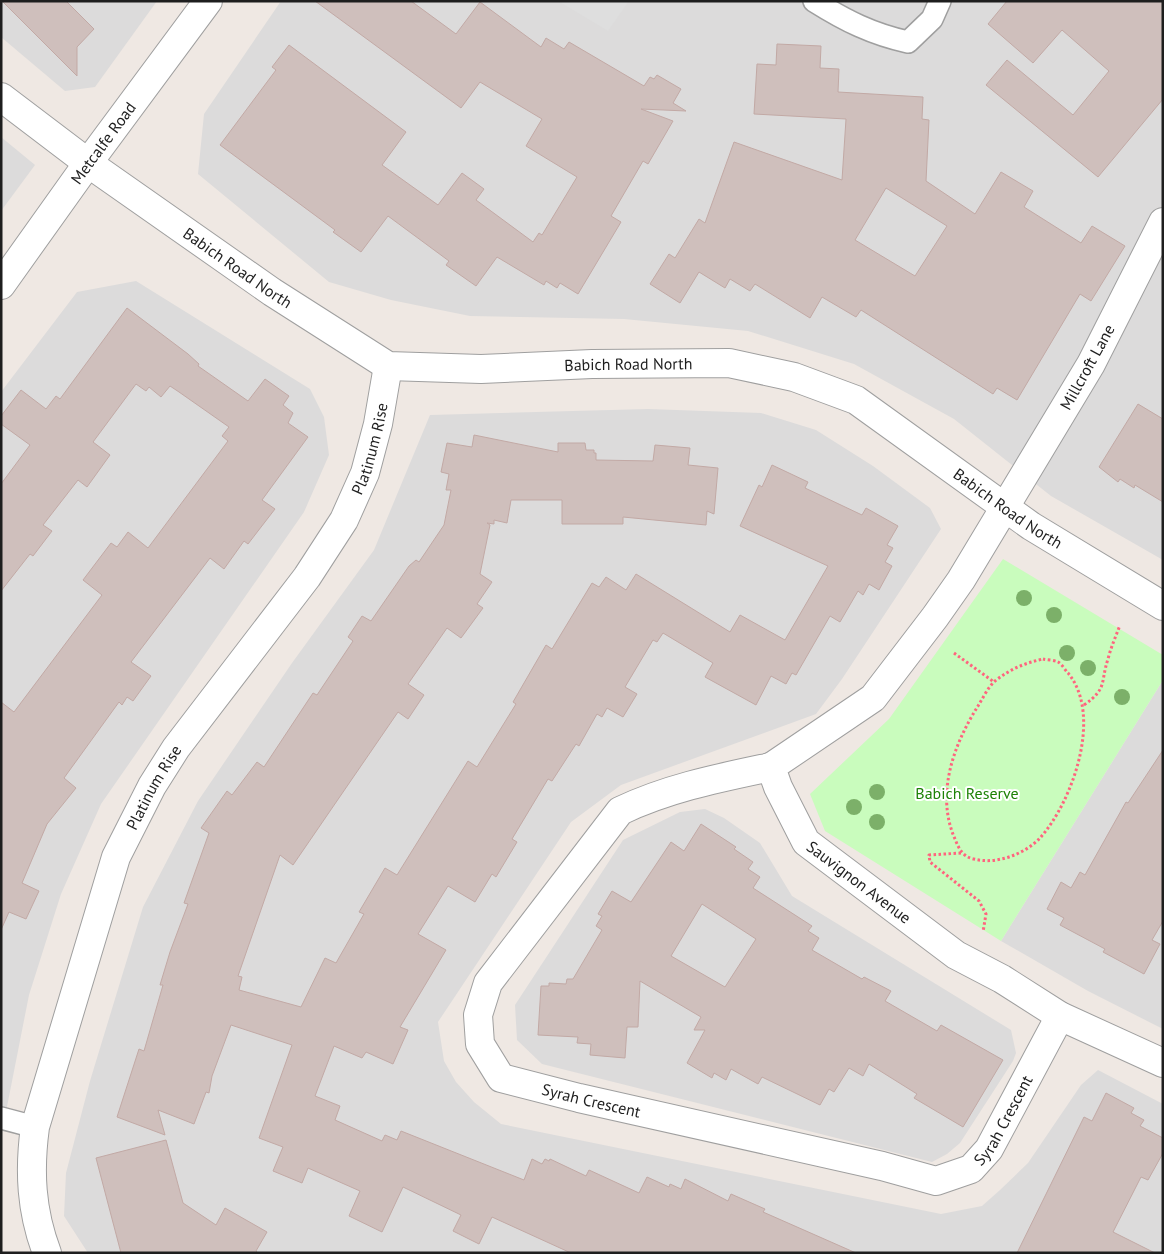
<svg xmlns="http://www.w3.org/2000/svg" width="1164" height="1254" font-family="'PT Sans',sans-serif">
	<rect width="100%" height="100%" fill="#efe8e3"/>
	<!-- residential -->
	<g fill="#dcdbdb">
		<path d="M1 1H157L95 87 65 91 1 37Z"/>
		<path d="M281 1H1163V560L1051 496 954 419 854 364 748 331 624 319 470 316 391 300 329 282 198 174 204 114Z"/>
		<path d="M1 137 35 165 1 211Z"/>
		<path d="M136 281 310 389 324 417 329 455 304 512 101 804 61 894 29 995 2 1132 1 1145V392L77 292Z"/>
		<path d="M648 409 761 413 816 430 873 466 930 508 941 529 842 679 816 714 621 785 571 822 438 1022 444 1061 456 1082 474 1102 501 1124 941 1214 982 1206 1000 1190 1028 1163 1081 1085 1098 1070 1163 1104V1253H88L64 1216 66 1173 90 1081 143 907 198 801 292 663 374 550 430 415Z"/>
		<path d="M1163 680V1029L1088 991 1001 941Z"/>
		<path d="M705 809 724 818 760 843 792 896 1011 1030 1016 1053 1013 1061 960 1143 947 1154 932 1162 542 1064 517 1040 515 1005 623 840 680 812Z"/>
	</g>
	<!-- park -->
	<path fill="#c9fcbd" d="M1003 559 1163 655V680L1001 941 825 831 810 794 889 719Z"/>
	<!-- parking -->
	<path fill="#dedede" d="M558 1H629L608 31Z"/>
	<!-- building -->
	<g fill="#cfbfbc" stroke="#c2a9a5" fill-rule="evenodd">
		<path d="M2 1H66L94 29 77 47V76Z"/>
		<path d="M315 1H411L456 34 480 2 541 47 546 38 564 49 569 42 644 86 650 77 654 79 657 75 681 89 673 103 686 111 641 109 673 121 648 164 643 161 611 216 621 222 578 294 560 283 557 288 546 281 544 285 497 257 476 286 446 265 449 261 388 216 361 252 333 232 335 230 220 145 276 70 272 67 289 45 406 132 382 165 438 205 462 173 484 189 476 200 533 242 539 233 542 235 577 177 526 146 542 119 480 82 461 108Z"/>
		<path d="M1007 1H1163V99L1098 177 986 85 1007 60 1073 115 1109 71 1062 30 1033 63 988 24Z"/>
		<path d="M777 44 821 46 820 68 839 69 838 92 923 97 922 119 929 120 926 181 975 214 1001 172 1033 191 1024 207 1081 243 1092 226 1125 246 1091 301 1080 294 1017 400 997 388 993 394 861 310 856 317 822 297 810 318 755 284 750 291 730 279 725 288 699 272 680 303 650 284 669 254 675 258 699 219 705 223 734 142 842 180 846 119 754 114 757 64 776 65ZM886 188 947 226 915 276 855 240Z"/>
		<path d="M127 308 188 354 199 364 198 366 248 401 265 379 289 396 283 405 293 413 288 423 308 437 262 500 275 509 258 531 248 544 244 541 224 569 210 558 131 662 151 676 133 701 127 697 122 705 119 702 64 778 76 788 47 824 22 883 39 891 26 919 9 912 1 930V702L14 712 102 595 83 580 111 543 117 547 128 532 148 548 228 441 222 436 229 427 179 392 170 386 161 397 149 387 146 391 136 384 93 442 110 455 87 487 78 480 43 525 52 531 33 556 30 554 1 591V484L30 445 1 424V416L21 390 46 409 56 396 60 399Z"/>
		<path d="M1138 404 1163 419V502L1135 485 1134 488 1120 479 1118 482 1099 467Z"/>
		<path d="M474 435 558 452V443H585L586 450H594V453H596V460L653 461 655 445 690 448 688 465 718 468 714 514 707 511 706 525 623 517V524H562V500H511L507 523 494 520V524L487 523 490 525 480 574 492 582 477 604 483 608 461 638 447 628 408 684 424 695 408 719 398 712 293 865 280 855 238 976 242 977 239 990 301 1007 325 958 336 963 364 914 359 912 385 868 397 875 468 761 477 767 516 704 513 702 546 645 552 649 592 583 599 587 606 577 626 590 636 574 730 632 740 615 785 640 828 566 740 526 759 485 762 487 772 465 808 482 805 488 862 515 866 508 898 526 887 545 893 548 885 562 892 566 879 590 869 584 863 595 858 591 840 622 830 616 796 675 792 673 786 684 771 676 756 705 705 677 713 663 663 633 657 642 653 640 625 687 637 694 623 717 607 708 602 717 597 714 579 746 576 744 552 781 548 779 512 839 517 842 496 877 492 874 475 902 448 886 418 934 446 950 400 1027 408 1030 393 1064 366 1052 362 1058 334 1046 315 1096 340 1106 335 1120 382 1141 385 1135 397 1140 401 1131 524 1180 532 1159 542 1164 545 1159 549 1161 550 1159 586 1176 589 1170 639 1193 647 1177 669 1187 670 1184 681 1189 685 1179 728 1201 731 1194 765 1209 763 1212 856 1253H571L492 1217 479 1244 453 1231 461 1215 403 1187 382 1232 349 1216 360 1191 308 1168 302 1183 273 1171 283 1147 259 1138 292 1045 231 1025 212 1076 209 1093 206 1092 194 1124 158 1110 165 1135 117 1117 139 1049 144 1051 163 985H160L170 952 188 904 184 903 209 833 201 828 227 791 232 795 257 762 264 767 313 693 317 695 353 641 348 637 362 616 371 621 409 566 416 560 419 562 444 525 451 490H446L449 474 441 472 447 443 472 447Z"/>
		<path d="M1163 750V921L1152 940 1160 944 1144 974 1103 952 1105 949 1060 925 1064 918 1047 909 1061 882 1071 888 1080 872 1085 875 1126 802 1128 803Z"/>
		<path d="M701 824 736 847 734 849 753 862 748 869 760 877 753 888 812 926 808 931 819 938 812 950 862 979 864 977 891 991 885 1001 937 1031 941 1025 1003 1060 963 1127 914 1098 917 1094 869 1064 863 1076 849 1068 834 1092 829 1089 820 1105 762 1077 758 1084 731 1069 726 1080 714 1073 712 1078 687 1063 705 1030H694L701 1017 640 981 638 1027H627L625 1058 590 1055 591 1044 577 1043 578 1037 538 1035 541 986H549V983L566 984 567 979H573L602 930 596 926 602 916 598 914 612 891 631 902 671 842 684 851ZM702 904 756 939 725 987 671 956Z"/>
		<path d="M1106 1093 1134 1108 1131 1113 1144 1120 1140 1126 1163 1138V1153L1148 1180 1141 1177 1113 1232 1155 1253H1017L1084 1117 1092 1121Z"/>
		<path d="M166 1140 183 1203 216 1225 225 1208 267 1232 256 1251 258 1253H121L96 1158Z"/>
	</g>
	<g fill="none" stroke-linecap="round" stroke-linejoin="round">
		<!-- service casing -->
		<g stroke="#9f9f9f" stroke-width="24">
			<g id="service">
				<path d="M814 1C846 21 872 34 908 42L932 19 940 1"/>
				<path d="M1 1118 35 1127"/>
			</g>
		</g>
		<!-- minor casing -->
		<g stroke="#9f9f9f" stroke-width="30">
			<g id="minor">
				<path id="s1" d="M1 97 88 163 272 292 388 366 481 369 592 364 729 363 794 377 856 400 1031 526 1163 606"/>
				<path id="s2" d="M1163 222 1091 364 961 580 935 617 873 698 771 767 778 787 806 842 956 955 1002 979 1060 1016 1163 1063"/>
				<path id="s3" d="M771 767C719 778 668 788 620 811L488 983 478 1015 480 1044 501 1078 579 1098 882 1166 936 1181 971 1169 989 1149 1060 1016"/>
				<path id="s4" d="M47 1253C31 1211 29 1171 35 1127L116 857 152 786 176 748 307 577 344 520 365 473 378 424 388 366"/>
			</g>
		</g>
		<!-- tertiary casing -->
		<g stroke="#9f9f9f" stroke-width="30">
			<g id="tertiary">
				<path id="s5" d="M1 285 88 163 208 1"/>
			</g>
		</g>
		<!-- path -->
		<g stroke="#ff647e" stroke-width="3" stroke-dasharray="2.5 2.5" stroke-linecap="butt">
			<path d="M954 653 994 682"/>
			<path d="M1043 659C1047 660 1054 660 1058 662 1062 664 1065 670 1068 673 1103 715 1073 801 1040 838 1025 854 996 865 974 859 963 857 959 849 955 839 935 794 954 744 978 706 983 698 988 687 995 681 1010 669 1025 663 1043 659Z"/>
			<path d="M1084 705C1108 688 1100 683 1108 659 1111 647 1116 636 1120 625"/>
			<path d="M961 853 929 855 930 862 979 901 986 914 983 932"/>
		</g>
		<!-- service -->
		<use href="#service" stroke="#fff" stroke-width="21"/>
		<!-- minor -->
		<use href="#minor" stroke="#fff" stroke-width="28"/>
		<!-- tertiary -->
		<use href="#tertiary" stroke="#fff" stroke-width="28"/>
	</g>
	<!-- trees -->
	<g fill="#7cb069">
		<circle cx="1024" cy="598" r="8"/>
		<circle cx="1054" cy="615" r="8"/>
		<circle cx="1067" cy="653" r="8"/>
		<circle cx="1088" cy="668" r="8"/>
		<circle cx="1122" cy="697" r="8"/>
		<circle cx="877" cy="792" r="8"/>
		<circle cx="854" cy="807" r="8"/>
		<circle cx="877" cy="822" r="8"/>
	</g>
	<g text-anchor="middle" stroke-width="4" stroke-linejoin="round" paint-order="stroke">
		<!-- street labels -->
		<g font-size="16" fill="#1e1e1e" stroke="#fff">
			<text dy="6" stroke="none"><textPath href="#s5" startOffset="175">Metcalfe Road</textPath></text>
			<text dy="6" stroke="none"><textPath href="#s1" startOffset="292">Babich Road North</textPath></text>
			<text dy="6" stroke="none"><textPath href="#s1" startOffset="712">Babich Road North</textPath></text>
			<text transform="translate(1087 367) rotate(-61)" y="6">Millcroft Lane</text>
			<text dy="6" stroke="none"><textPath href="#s4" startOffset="894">Platinum Rise</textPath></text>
			<text dy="6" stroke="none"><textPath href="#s1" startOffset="1132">Babich Road North</textPath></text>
			<text dy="6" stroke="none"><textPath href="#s4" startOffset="489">Platinum Rise</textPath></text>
			<text dy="6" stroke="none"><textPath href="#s2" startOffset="831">Sauvignon Avenue</textPath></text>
			<text dy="6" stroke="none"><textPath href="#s3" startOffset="570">Syrah Crescent</textPath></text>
			<text dy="6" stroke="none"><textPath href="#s3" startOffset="1020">Syrah Crescent</textPath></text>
		</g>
		<!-- park labels -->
		<g font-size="16" fill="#1d8206" stroke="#fff">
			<text x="967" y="799">Babich Reserve</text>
		</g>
	</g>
	<!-- border -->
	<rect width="1164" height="1254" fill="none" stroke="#1e1e1e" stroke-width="5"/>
</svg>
